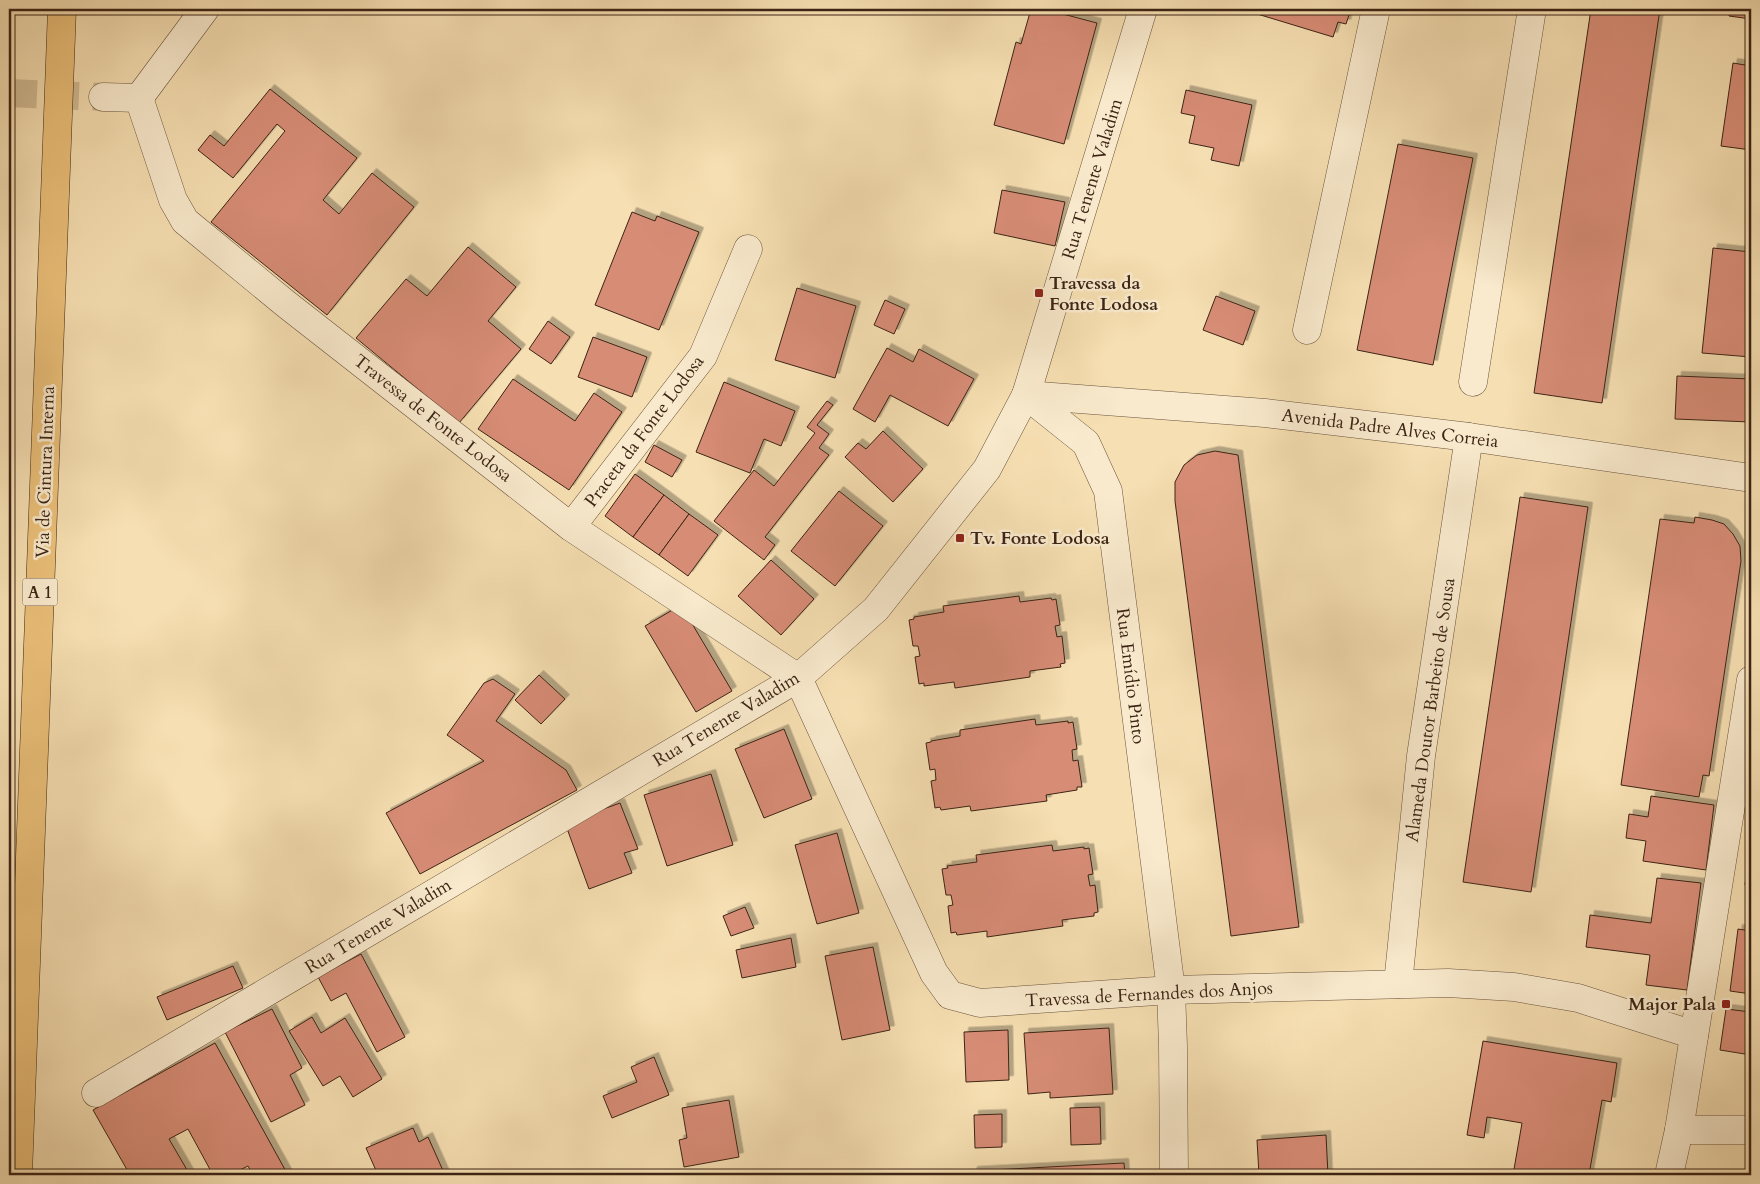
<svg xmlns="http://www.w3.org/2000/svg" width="1760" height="1184" font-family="Cardo,serif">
	<defs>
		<filter id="shadow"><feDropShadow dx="4.5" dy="-4.5" stdDeviation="0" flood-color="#0004"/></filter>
	</defs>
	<rect width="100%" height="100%" fill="#f6dfb2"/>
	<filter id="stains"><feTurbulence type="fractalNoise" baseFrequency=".004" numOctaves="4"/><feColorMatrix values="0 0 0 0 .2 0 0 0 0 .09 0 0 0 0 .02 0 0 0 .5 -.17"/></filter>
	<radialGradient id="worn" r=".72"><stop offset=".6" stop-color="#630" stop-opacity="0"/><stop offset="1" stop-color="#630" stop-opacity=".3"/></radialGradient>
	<!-- building -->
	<g fill="#d78c76" stroke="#3c2415" filter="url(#shadow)">
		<path d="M1031 9H1044L1097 23 1064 144 994 125 1016 42 1021 44Z"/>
		<path d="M1255 9H1351L1346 24 1338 22 1333 37 1254 13Z"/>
		<path d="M1591 9H1660L1602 403 1534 393Z"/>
		<path d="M1730 9H1751V19L1729 16Z"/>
		<path d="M1733 63 1751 66V150L1721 146Z"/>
		<path d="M270 89 357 158 323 200 339 214 372 173 414 207 327 315 211 222 285 131 277 124 233 178 198 150 210 135 224 146Z"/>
		<path d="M1186 90 1252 105 1239 166 1211 160 1214 148 1189 143 1195 116 1181 113Z"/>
		<path d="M1398 144 1473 158 1433 365 1357 350Z"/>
		<path d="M1002 190 1065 202 1055 246 994 233Z"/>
		<path d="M632 212 655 221 657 216 699 232 659 330 595 305Z"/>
		<path d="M468 247 516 287 488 321 521 349 459 423 356 338 406 279 427 296Z"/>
		<path d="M1713 248 1751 252V357L1702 353Z"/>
		<path d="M797 288 856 306 835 378 775 360Z"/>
		<path d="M1216 296 1255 311 1243 345 1203 330Z"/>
		<path d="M885 300 905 309 894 334 874 325Z"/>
		<path d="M548 321 570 337 551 364 529 349Z"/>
		<path d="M593 337 647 357 632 397 578 377Z"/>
		<path d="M887 348 913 362 919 349 974 379 948 426 890 395 875 422 853 409Z"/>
		<path d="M1677 376 1751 379V422L1675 419Z"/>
		<path d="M513 379 575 421 594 393 622 412 569 490 478 429Z"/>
		<path d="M724 382 795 411 781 446 764 439 750 473 696 452Z"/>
		<path d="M827 401 833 405 817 425 829 434 819 448 829 455 765 537 775 545 764 560 714 521 754 470 774 486 815 433 807 427Z"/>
		<path d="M883 431 923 469 893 502 845 457 858 443 866 449Z"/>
		<path d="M654 445 682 460 672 477 645 462Z"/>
		<path d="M1215 451 1238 455 1299 927 1231 936 1175 501V482L1184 465 1197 455Z"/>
		<path d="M635 474 664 495 633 537 605 516Z"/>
		<path d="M839 491 883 526 835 586 791 551Z"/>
		<path d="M664 495 689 514 659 555 633 537Z"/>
		<path d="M1520 497 1588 507 1531 892 1463 882Z"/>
		<path d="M689 514 718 535 688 576 659 555Z"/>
		<path d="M1695 517 1712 520 1724 524 1733 534 1740 546 1741 561 1709 776 1703 775 1699 797 1621 785 1660 519 1694 523Z"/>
		<path d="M771 560 814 599 781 635 738 596Z"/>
		<path d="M1019 596 1020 602 1051 598 1052 600 1056 599 1060 625 1055 626 1057 637 1062 636 1065 663 1060 664 1061 667 1030 671V677L955 688 954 682 924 686V683L919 684 915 657 920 656 918 646H913L909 620 914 619V617L944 612 943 606Z"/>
		<path d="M681 605 732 691 696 712 645 626Z"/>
		<path d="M539 675 565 699 541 724 515 700Z"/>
		<path d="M493 679 515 694 496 721 566 770 577 790 420 874 386 813 484 761 447 735 484 683Z"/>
		<path d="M1035 719 1036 725 1068 721V723L1073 722 1077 749 1072 750 1073 761 1078 760 1082 787H1077V790L1046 795 1047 801 971 811 970 806 941 810 940 807 935 808 931 781 936 780 935 769 930 770 926 743 931 742V741L960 736V730Z"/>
		<path d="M784 729 812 799 764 818 735 749Z"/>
		<path d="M711 774 733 845 667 866 644 795Z"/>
		<path d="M1651 796 1714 805 1706 870 1643 861 1646 841 1626 838 1629 814 1648 817Z"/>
		<path d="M620 803 638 849 624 853 632 873 589 889 565 823Z"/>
		<path d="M837 833 859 913 817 924 795 845Z"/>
		<path d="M1751 835V886L1745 885Z"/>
		<path d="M1052 845 1053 851 1084 847V849L1089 848 1093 874 1088 875 1090 886 1095 885 1098 912 1094 913V916L1062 920 1063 926 987 937V931L957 935 956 932 951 933 948 906 953 905 951 895H946L942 869 948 868 947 866 977 862 976 855Z"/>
		<path d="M1657 878 1701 883 1687 990 1646 985 1650 955 1586 947 1590 915 1651 923Z"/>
		<path d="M745 907 754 928 731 936 723 916Z"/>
		<path d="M1738 929 1751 931V994L1730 991Z"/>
		<path d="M791 938 796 967 742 978 736 950Z"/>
		<path d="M873 947 890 1030 842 1040 825 956Z"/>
		<path d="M361 954 405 1037 377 1052 346 993 331 1001 318 977Z"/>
		<path d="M233 966 243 988 167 1020 157 997Z"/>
		<path d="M272 1009 302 1068 290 1075 305 1105 271 1122 225 1032Z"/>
		<path d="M1726 1009 1751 1012V1055L1720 1050Z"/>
		<path d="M312 1017 321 1033 345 1018 382 1079 353 1097 340 1076 323 1086 289 1031Z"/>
		<path d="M1109 1028 1113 1094 1050 1098V1092L1028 1094 1024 1033Z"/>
		<path d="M1008 1030 1009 1080 966 1082 964 1032Z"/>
		<path d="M1483 1041 1617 1063 1611 1102 1602 1100 1589 1175H1513L1522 1123 1487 1117 1484 1138 1467 1135Z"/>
		<path d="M215 1043 288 1175H253L248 1166 230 1175H213L188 1129 169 1139 190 1175H164L162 1172 155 1175H130L93 1110Z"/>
		<path d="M654 1057 669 1095 612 1118 603 1096 637 1082 631 1067Z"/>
		<path d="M729 1100 739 1157 684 1167 679 1140 687 1138 682 1108Z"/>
		<path d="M1100 1107 1101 1144 1071 1145 1070 1108Z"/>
		<path d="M1002 1114V1147L975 1148 974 1115Z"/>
		<path d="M413 1128 419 1142 428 1137 445 1175H378L366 1148Z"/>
		<path d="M1326 1135 1328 1175H1259L1257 1140Z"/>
		<path d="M1124 1163 1125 1175H972L973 1171Z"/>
	</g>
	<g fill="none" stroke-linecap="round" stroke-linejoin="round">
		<!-- tertiary-tunnel -->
		<path stroke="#d1ba93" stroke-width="28" stroke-dasharray="28 14" stroke-linecap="butt" d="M9 93 103 97"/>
		<!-- minor casing -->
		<g stroke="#6a533c" stroke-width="29">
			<g id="minor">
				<path d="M139 98 205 9"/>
				<path d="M1307 330 1376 9"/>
				<path d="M1473 382 1532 9"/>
				<path d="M1026 395 1265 413 1469 437 1751 478"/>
				<path d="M1026 395 1086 443 1108 491 1171 990"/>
				<path d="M571 527 703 356 748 249"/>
				<path d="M1398 984 1421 756 1469 437"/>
				<path d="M96 1093 798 678 876 609 987 469 1026 395 1143 9"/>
				<path d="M1679 1130H1751"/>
			</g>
		</g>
		<!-- tertiary casing -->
		<g stroke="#6a533c" stroke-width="29">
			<g id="tertiary">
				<path d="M103 97 139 98 173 200 185 221 286 304 571 527 798 678 934 973 950 995 980 1003 1171 990 1448 983 1514 987 1578 998 1694 1035"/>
				<path d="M1171 990 1173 1046 1174 1175"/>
				<path d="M1669 1175 1679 1130 1751 680"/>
			</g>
		</g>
		<!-- motorway casing -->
		<g stroke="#3c2415" stroke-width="29">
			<path id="motorway" d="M18 1175 62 9"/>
		</g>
		<!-- minor -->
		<use href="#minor" stroke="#f9eacd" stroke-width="28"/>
		<!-- tertiary -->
		<use href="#tertiary" stroke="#f9eacd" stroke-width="28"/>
		<!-- motorway -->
		<use href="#motorway" stroke="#ebc079" stroke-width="28"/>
	</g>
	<!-- markers -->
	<g fill="#8f2418" stroke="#f9eacd" stroke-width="2">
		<rect x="1034" y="288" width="10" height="10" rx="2.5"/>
		<rect x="955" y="533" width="10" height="10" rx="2.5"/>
		<rect x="1721" y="999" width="10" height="10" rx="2.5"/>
	</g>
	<g text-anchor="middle" stroke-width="5" stroke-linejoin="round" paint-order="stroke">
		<!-- shield labels -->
		<rect fill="#f9eacd" stroke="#755f4c" stroke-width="1" x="22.5" y="578.5" width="35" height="27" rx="4"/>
		<g font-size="16" font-weight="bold" fill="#3c2415">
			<text x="40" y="598">A 1</text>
		</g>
		<!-- street labels -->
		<g font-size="18" fill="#3c2415" stroke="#f9eacd">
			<text transform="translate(1092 179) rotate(-73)" y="6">Rua Tenente Valadim</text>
			<text transform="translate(433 418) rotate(38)" y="6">Travessa de Fonte Lodosa</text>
			<text transform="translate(1390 428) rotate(7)" y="6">Avenida Padre Alves Correia</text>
			<text transform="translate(644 431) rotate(-53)" y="6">Praceta da Fonte Lodosa</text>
			<text transform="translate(45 472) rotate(-88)" y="6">Via de Cintura Interna</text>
			<text transform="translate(1131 676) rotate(83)" y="6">Rua Emídio Pinto</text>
			<text transform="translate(1430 710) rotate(-82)" y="6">Alameda Doutor Barbeito de Sousa</text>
			<text transform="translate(726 719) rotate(-31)" y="6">Rua Tenente Valadim</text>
			<text transform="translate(378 926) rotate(-31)" y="6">Rua Tenente Valadim</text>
			<text transform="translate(1149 994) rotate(-3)" y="6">Travessa de Fernandes dos Anjos</text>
		</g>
		<!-- poi labels -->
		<g font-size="18" font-weight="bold" fill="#3c2415" stroke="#f9eacd" text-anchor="start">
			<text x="1049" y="289">Travessa da<tspan x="1049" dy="21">Fonte Lodosa</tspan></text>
			<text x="970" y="544">Tv. Fonte Lodosa</text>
			<text x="1716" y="1010" text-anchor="end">Major Pala</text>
		</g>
	</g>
	<!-- margin -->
	<rect width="1760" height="1184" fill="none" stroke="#f6dfb2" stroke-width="30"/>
	<rect x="10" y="10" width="1740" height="1164" fill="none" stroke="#3c2415" stroke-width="2.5"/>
	<rect x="15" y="15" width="1730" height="1154" fill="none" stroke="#3c2415"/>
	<rect width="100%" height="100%" filter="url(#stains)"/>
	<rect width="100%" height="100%" fill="url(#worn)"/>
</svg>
